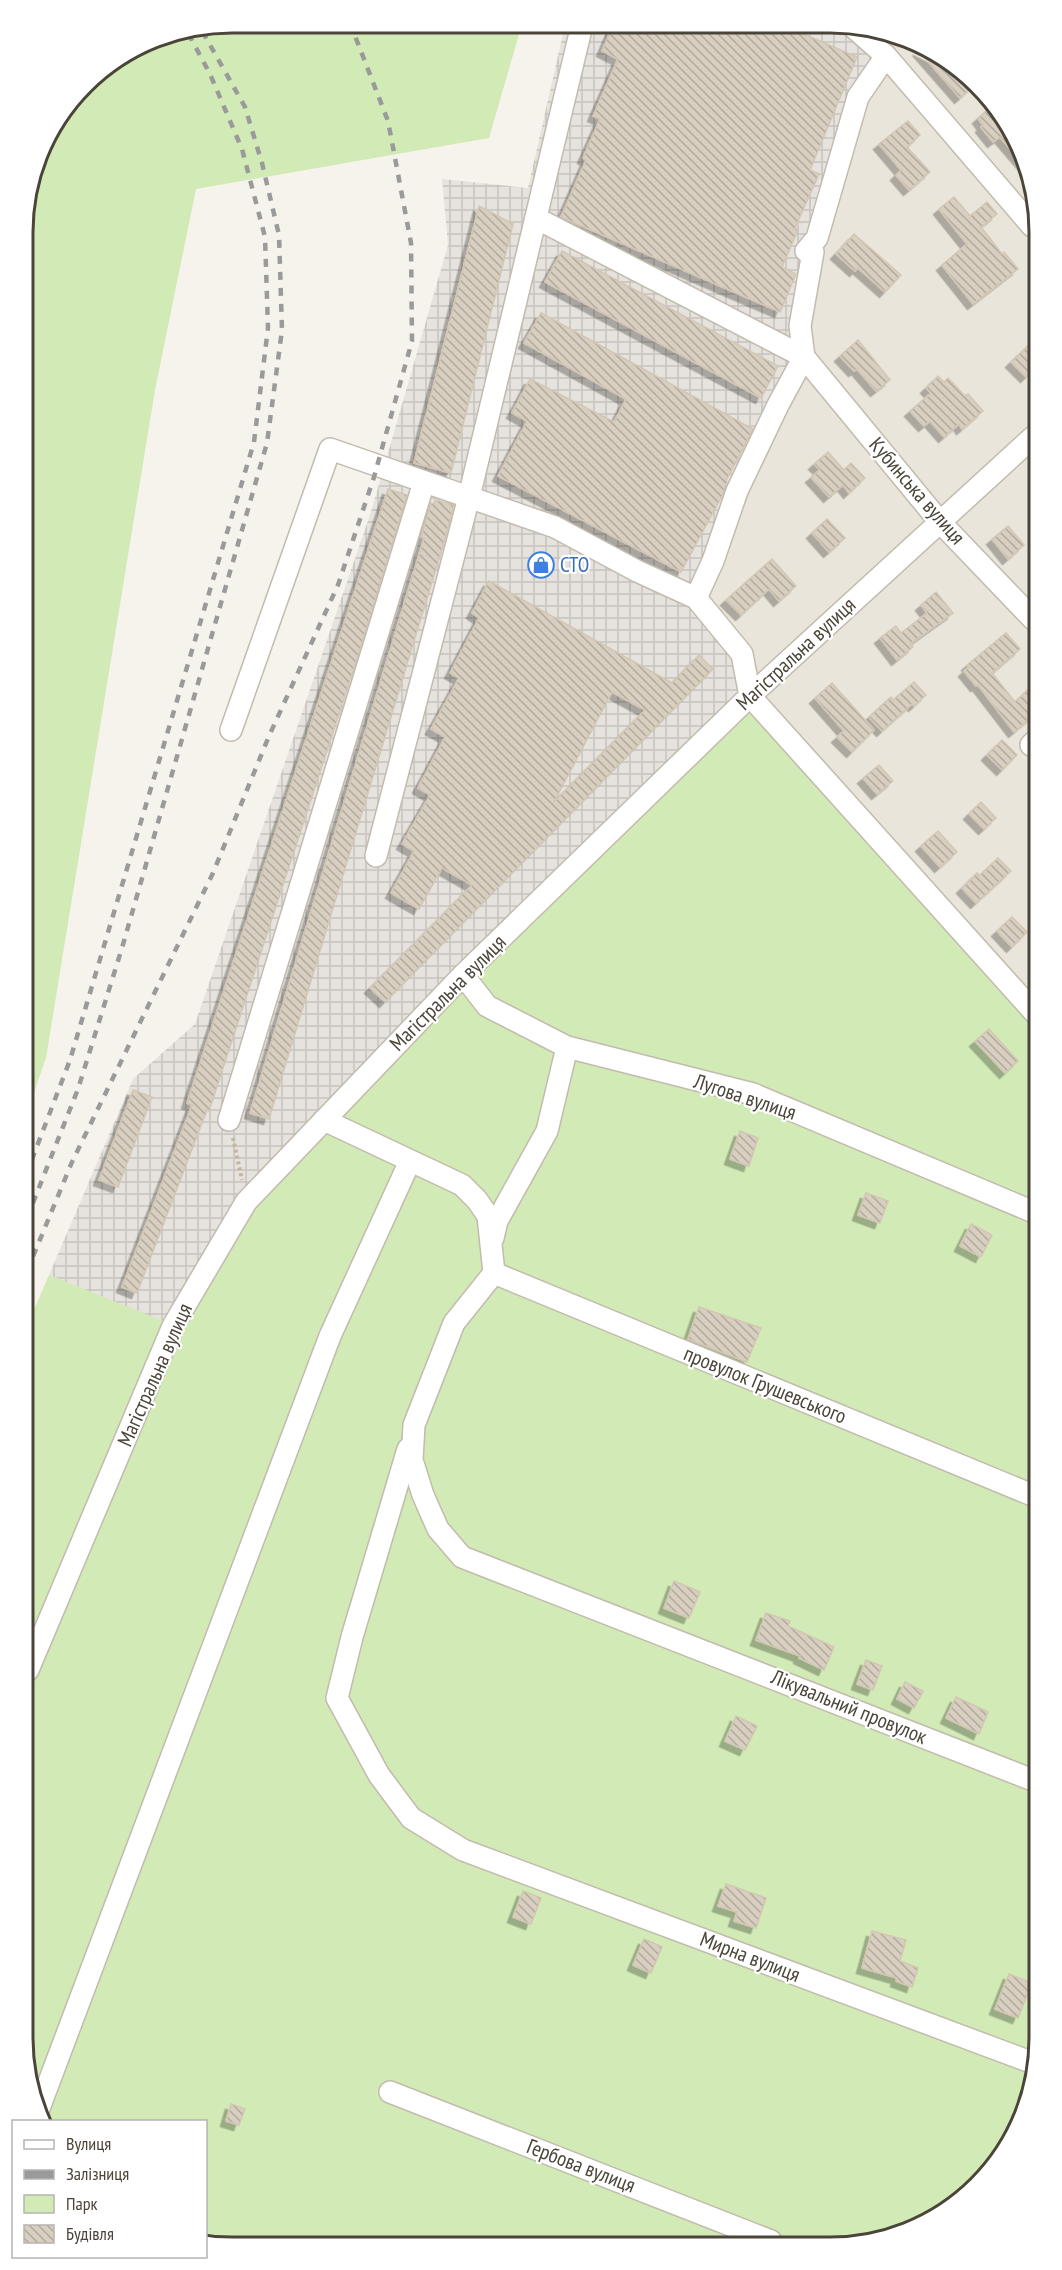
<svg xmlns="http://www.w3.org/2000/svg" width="1062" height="2270" font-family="'PT Sans Narrow',sans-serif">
	<defs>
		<pattern id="industrial-grid" width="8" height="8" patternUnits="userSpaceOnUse" patternTransform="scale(1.5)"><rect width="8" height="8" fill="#e6e2dd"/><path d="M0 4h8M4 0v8" fill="none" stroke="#c7c3be"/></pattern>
		<pattern id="building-back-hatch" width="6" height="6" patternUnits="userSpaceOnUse" patternTransform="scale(1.5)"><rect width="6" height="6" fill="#d8cfc1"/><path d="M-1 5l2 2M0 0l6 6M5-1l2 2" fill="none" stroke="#b1aa9e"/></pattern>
		<filter id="shadow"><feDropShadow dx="-5.5" dy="5.5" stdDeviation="0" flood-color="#0004"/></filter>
	</defs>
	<rect width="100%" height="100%" fill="#f6f3ec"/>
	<!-- residential -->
	<path fill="#eae5da" d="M852 26H870L968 75 1011 127 1032 178 1035 1013 750 696 696 598Z"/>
	<!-- industrial -->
	<path fill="url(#industrial-grid)" d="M565 25 852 26 886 56 858 97 817 238 804 357 696 598 742 654 750 696 173 1326 49 1275 133 1079 195 1024 371 512 448 245 442 179 528 188Z"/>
	<!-- green -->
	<g fill="#d2eab5">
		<path d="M232 23 522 24 489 138 196 189 155 390 46 1058 26 1115 23 218 44 139 94 75 152 38Z"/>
		<path d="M750 696 1035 1013 1039 2052 1024 2118 996 2166 946 2212 884 2240 206 2243V2122L42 2121 30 2092 27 1326 49 1275 173 1325 246 1202Z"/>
	</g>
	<!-- building -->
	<g fill="url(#building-back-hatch)" stroke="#d3c7b4" stroke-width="1.5" fill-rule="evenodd" filter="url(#shadow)">
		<path d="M613 25 785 26 857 57 810 170 819 174 795 228 798 230 782 267 796 274 780 312 561 217 586 160 583 158 600 119 593 116 618 59 602 51Z"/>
		<path d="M918 50 957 69 973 86 960 98Z"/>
		<path d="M993 105 1011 127 1026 163 1024 165 1000 137 993 142 981 127 983 125 978 118Z"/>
		<path d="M908 121 920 135 907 147 930 172 909 190 896 175 901 170 879 144Z"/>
		<path d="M954 197 970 216 987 202 997 214 981 227 1002 254 1004 252 1018 269 973 304 942 265 967 244 939 209Z"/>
		<path d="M479 206 513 224 451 473 414 463Z"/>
		<path d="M854 234 901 275 885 292 858 268 855 271 836 254Z"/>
		<path d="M562 251 778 366 761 398 545 282Z"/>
		<path d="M541 313 753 429 726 481 727 482 723 494 681 572 498 476 527 421 512 413 530 379 614 422 626 399 524 343Z"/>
		<path d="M858 340 890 380 876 391 857 369 854 371 840 356Z"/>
		<path d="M1033 341V370L1026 377 1011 362Z"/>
		<path d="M938 376 944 382 948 378 965 396 968 394 983 411 962 429 959 424 944 437 930 421 924 426 910 411 931 393 926 388Z"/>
		<path d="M828 452 844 470 851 463 865 478 849 493 843 485 829 497 811 477 820 470 814 464Z"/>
		<path d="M388 489 407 495 358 656 209 1111 207 1110 137 1293 122 1287 192 1105 187 1103Z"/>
		<path d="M435 500 454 505 445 539 269 1119 250 1113 424 538 421 537 431 503 434 504Z"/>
		<path d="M827 519 845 538 829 552 812 533Z"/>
		<path d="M1008 526 1024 545 1008 559 992 539Z"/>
		<path d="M772 559 796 586 779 601 769 589 741 615 726 600Z"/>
		<path d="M489 581 672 683 699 655 713 669 385 1002 370 988 472 885 442 868 419 909 391 893 414 851 402 844 430 795 418 788 445 737 431 729 459 678 450 673 479 618 472 613ZM612 692 645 710 554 802Z"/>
		<path d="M936 592 953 613 910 644 913 647 897 660 880 638 896 626 901 633 927 613 921 605Z"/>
		<path d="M1006 633 1020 649 992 673 1015 702 1034 684V715L1014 732 978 685 976 686 964 671 969 667 967 665Z"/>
		<path d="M914 682 926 695 914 706 912 704 882 731 869 717 891 697 893 700Z"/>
		<path d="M832 683 874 730 852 752 837 737 844 731 815 698Z"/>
		<path d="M1002 740 1017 755 1002 770 987 755Z"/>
		<path d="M879 765 893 781 877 794 863 778Z"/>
		<path d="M981 802 996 818 984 829 969 814Z"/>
		<path d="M938 831 957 852 940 867 921 846Z"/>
		<path d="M998 858 1011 871 976 903 962 888 977 873 979 876Z"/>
		<path d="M1012 917 1027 932 1012 947 997 931Z"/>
		<path d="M989 1029 1018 1061 1005 1073 975 1041Z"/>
		<path d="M133 1090 152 1097 118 1187 99 1180Z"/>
		<path d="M740 1131 758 1138 749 1166 730 1159Z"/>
		<path d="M866 1193 888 1201 880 1223 858 1215Z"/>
		<path d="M971 1224 992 1235 981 1257 960 1246Z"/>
		<path d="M699 1307 761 1328 747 1362 688 1339Z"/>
		<path d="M674 1581 700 1592 689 1618 664 1608Z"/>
		<path d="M766 1613 790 1621 788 1626 834 1647 824 1670 799 1658 800 1656 756 1640Z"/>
		<path d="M866 1660 882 1666 873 1690 857 1684Z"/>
		<path d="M905 1682 923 1691 914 1708 897 1699Z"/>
		<path d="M956 1697 988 1712 979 1734 946 1718Z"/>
		<path d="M736 1716 757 1726 745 1750 725 1741Z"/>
		<path d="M726 1884 766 1898 756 1928 734 1921 737 1912 718 1906Z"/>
		<path d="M523 1891 541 1898 531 1924 513 1917Z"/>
		<path d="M872 1931 906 1940 900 1961 918 1968 912 1987 896 1981 897 1978 862 1968Z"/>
		<path d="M644 1939 662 1947 651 1973 633 1965Z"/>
		<path d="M1009 1974 1032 1983 1018 2018 995 2009Z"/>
		<path d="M231 2104 245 2109 239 2125 226 2121Z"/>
	</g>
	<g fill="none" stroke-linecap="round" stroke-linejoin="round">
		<!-- minor casing -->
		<g stroke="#c2bbae" stroke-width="24">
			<g id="minor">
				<path d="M886 56 1032 226"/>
				<path d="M536 218 804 357 940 522 1034 620"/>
				<path d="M696 598 713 561 737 491 778 405 804 357 800 326 813 252 806 251 817 238 858 97 886 56 852 26"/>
				<path d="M750 696 1035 1013"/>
				<path d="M231 730 330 449 555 527 637 571 696 598 742 654 750 696"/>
				<path d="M1031 745 1034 742"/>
				<path d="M376 856 469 497 582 25"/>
				<path d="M463 975 487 1006 567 1047 753 1094 1036 1213"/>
				<path d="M229 1120 424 482"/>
				<path d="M324 1120 462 1185 477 1200 488 1216 494 1273 454 1323 414 1425 412 1460 423 1495 438 1529 462 1557 1038 1782"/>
				<path d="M493 1238 497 1221 547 1131 567 1047"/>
				<path d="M494 1273 1037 1497"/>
				<path d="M408 1449 352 1637 337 1698 379 1775 411 1818 463 1850 1036 2064"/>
				<path d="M28 1670 173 1326 246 1202 463 975 750 696 1033 437"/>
				<path d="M390 2092 771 2241"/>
				<path d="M38 2111 330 1336 410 1161"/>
			</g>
		</g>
		<!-- path -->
		<path stroke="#c4b79f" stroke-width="4" stroke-dasharray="3 3" stroke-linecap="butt" d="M233 1138 242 1180"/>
		<!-- minor -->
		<use href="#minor" stroke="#fff" stroke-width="21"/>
		<!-- rail -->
		<g stroke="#9a9a9a" stroke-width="4.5" stroke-dasharray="8 8" stroke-linecap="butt">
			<path d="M26 1175 70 1060 254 442 268 328 265 237 242 149 210 74 187 31"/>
			<path d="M27 1218 78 1089 122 948 267 443 282 330 279 235 262 163 245 107 201 29"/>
			<path d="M27 1271 72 1162 213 873 269 736 338 585 374 477 412 341 411 243 392 142 388 121 350 23"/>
		</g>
	</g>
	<!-- icons -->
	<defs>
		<g id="shop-ring" transform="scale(1.35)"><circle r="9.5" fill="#fff" stroke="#3f7fe0" stroke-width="1.5"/><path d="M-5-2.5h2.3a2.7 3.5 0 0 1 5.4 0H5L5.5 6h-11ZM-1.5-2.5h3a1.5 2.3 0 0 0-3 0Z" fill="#3f7fe0"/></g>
	</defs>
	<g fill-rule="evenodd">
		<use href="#shop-ring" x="541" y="565"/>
	</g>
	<g text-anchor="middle" stroke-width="4.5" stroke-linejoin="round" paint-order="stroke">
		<!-- street labels -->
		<g font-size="21" fill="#4b4439" stroke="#fff">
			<text transform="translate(917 491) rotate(49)" y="7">Кубинська вулиця</text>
			<text transform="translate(796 654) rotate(-43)" y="7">Магістральна вулиця</text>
			<text transform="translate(448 993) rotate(-45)" y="7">Магістральна вулиця</text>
			<text transform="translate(745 1097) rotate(18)" y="7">Лугова вулиця</text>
			<text transform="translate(155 1375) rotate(-66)" y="7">Магістральна вулиця</text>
			<text transform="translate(765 1385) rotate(22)" y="7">провулок Грушевського</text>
			<text transform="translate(849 1707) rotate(22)" y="7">Лікувальний провулок</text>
			<text transform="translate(750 1957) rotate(21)" y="7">Мирна вулиця</text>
			<text transform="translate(581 2166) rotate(21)" y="7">Гербова вулиця</text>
		</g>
		<!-- shop labels -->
		<g font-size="21" fill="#366cbe" stroke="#fff" text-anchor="start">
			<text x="560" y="572">СТО</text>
		</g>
	</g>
	<!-- crop -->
	<path d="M0 0H1062V2270H0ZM232 33H830A199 199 0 0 1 1029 232V2038A199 199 0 0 1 830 2237H232A199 199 0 0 1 33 2038V232A199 199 0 0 1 232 33Z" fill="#fff" fill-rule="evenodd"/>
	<path fill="none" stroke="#4b4439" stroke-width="3" d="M232 33H830A199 199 0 0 1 1029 232V2038A199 199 0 0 1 830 2237H232A199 199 0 0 1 33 2038V232A199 199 0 0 1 232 33Z"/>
	<!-- legend -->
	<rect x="12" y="2120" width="195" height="138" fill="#ffffff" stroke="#b7b4b0" stroke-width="1.5"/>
	<rect x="24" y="2140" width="30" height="9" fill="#ffffff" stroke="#b7b4b0" stroke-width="1.5"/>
	<text x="66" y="2150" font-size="18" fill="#4b4439">Вулиця</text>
	<rect x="24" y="2170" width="30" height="9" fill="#9a9a9a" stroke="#b7b4b0" stroke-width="1.5"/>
	<text x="66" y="2180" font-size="18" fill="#4b4439">Залізниця</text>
	<rect x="24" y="2195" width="30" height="18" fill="#d2eab5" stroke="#b7b4b0" stroke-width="1.5"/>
	<text x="66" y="2210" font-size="18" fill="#4b4439">Парк</text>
	<rect x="24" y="2225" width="30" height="18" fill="url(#building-back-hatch)" stroke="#b7b4b0" stroke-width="1.5"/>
	<text x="66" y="2240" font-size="18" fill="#4b4439">Будівля</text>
</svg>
